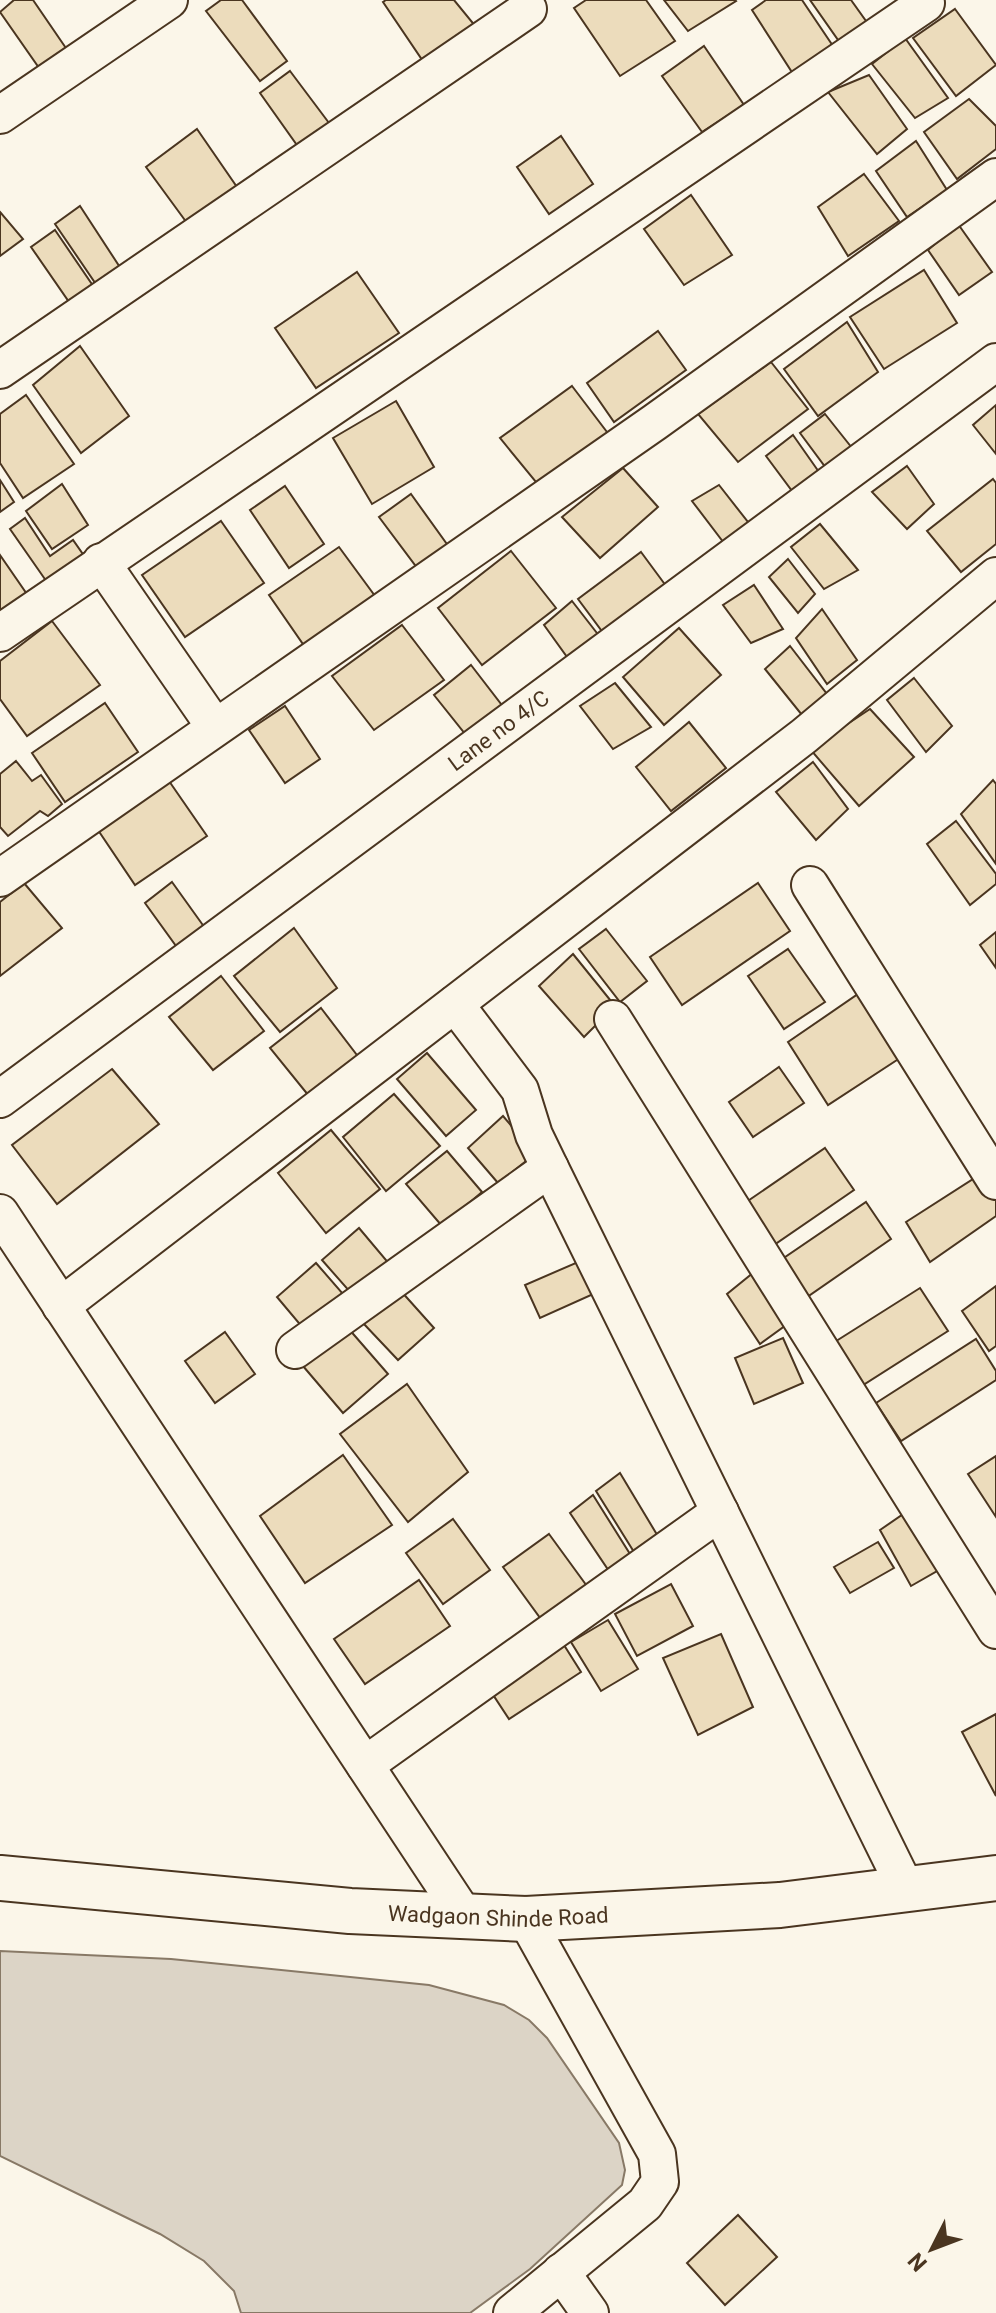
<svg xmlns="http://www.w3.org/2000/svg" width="996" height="2313" font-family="Roboto,sans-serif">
	<rect width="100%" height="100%" fill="#fbf6e9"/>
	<!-- water -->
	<path fill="#dcd4c6" stroke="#887966" stroke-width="2" d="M0 1951 171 1959 429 1985 504 2005 529 2020 547 2038 619 2143 625 2170 622 2185 530 2269 470 2313H241L234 2291 204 2261 160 2234 0 2156Z"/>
	<!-- building -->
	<g fill="#ecdcbc" stroke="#4a3520" stroke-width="2">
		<path d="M14 0H33L70 54 44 75 0 12Z"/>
		<path d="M221 0H242L287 61 260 81 206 11Z"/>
		<path d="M386 0H454L481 33 429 70 383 2Z"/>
		<path d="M586 0H646L675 41 620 76 574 8Z"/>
		<path d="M664 0H735L736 1 688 31Z"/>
		<path d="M766 0H802L837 52 797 80 752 10Z"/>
		<path d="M810 0H851L871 28 843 47Z"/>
		<path d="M955 9 996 65 956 96 913 38Z"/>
		<path d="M905 38 948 98 915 118 872 64Z"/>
		<path d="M704 46 744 105 702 132 662 76Z"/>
		<path d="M290 71 335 131 304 155 260 93Z"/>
		<path d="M869 75 907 129 877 154 828 92Z"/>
		<path d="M969 99 996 126V149L957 179 924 132Z"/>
		<path d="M197 129 239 190 187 223 146 167Z"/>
		<path d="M561 136 593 184 549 214 517 167Z"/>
		<path d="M916 141 947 190 907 217 876 171Z"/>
		<path d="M864 174 899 221 848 256 818 207Z"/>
		<path d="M691 195 732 255 684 285 644 229Z"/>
		<path d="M80 206 125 275 102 293 55 224Z"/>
		<path d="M0 212 23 239 0 256Z"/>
		<path d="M958 224 992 272 959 295 928 250Z"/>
		<path d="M55 230 100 296 76 312 31 247Z"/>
		<path d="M924 270 957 323 884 369 850 317Z"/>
		<path d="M357 272 399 333 316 388 275 328Z"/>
		<path d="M847 322 878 372 818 416 784 369Z"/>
		<path d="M658 331 686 370 614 422 587 383Z"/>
		<path d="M80 346 129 416 81 453 33 385Z"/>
		<path d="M771 362 808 409 738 462 698 414Z"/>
		<path d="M572 386 610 436 540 487 500 438Z"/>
		<path d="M26 395 74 464 23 498 0 463V414Z"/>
		<path d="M396 401 434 467 372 504 333 438Z"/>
		<path d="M996 405V454L973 425Z"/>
		<path d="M825 414 856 453 829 472 800 433Z"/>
		<path d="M793 435 826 482 801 503 766 456Z"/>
		<path d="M907 466 934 504 907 529 872 492Z"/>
		<path d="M623 468 658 507 600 558 562 517Z"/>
		<path d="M993 479 996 483V544L961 572 927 531Z"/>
		<path d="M0 480 14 502 0 512Z"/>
		<path d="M62 484 88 525 52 549 26 511Z"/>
		<path d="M719 485 755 531 727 547 692 501Z"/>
		<path d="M285 486 324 544 289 568 250 510Z"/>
		<path d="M411 494 449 547 418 569 379 517Z"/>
		<path d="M25 518 50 556 73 540 87 560 49 585 10 529Z"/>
		<path d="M221 521 264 583 185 637 142 575Z"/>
		<path d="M820 524 858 570 824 589 791 547Z"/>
		<path d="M339 547 375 596 305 647 269 595Z"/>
		<path d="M511 551 556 608 482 665 438 608Z"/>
		<path d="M641 552 672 594 610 642 578 599Z"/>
		<path d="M0 555 31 600 0 622Z"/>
		<path d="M788 559 815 594 798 613 769 577Z"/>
		<path d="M754 585 783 629 751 643 723 605Z"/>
		<path d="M572 601 607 646 575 668 544 625Z"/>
		<path d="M822 609 857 660 827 684 796 638Z"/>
		<path d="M52 621 100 685 27 736 0 699V661Z"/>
		<path d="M402 625 444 680 374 730 332 676Z"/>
		<path d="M679 628 721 675 664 725 623 677Z"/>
		<path d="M790 646 830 698 806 720 765 669Z"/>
		<path d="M471 665 511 717 474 745 434 695Z"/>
		<path d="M914 678 952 726 926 752 887 700Z"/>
		<path d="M615 683 651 727 613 749 580 706Z"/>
		<path d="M105 703 138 752 65 802 32 753Z"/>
		<path d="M285 706 320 759 285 783 249 730Z"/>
		<path d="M870 709 914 757 859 806 810 749Z"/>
		<path d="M689 722 726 768 671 811 636 767Z"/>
		<path d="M16 761 32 781 41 775 62 804 48 816 40 811 8 836 0 827V774Z"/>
		<path d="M813 762 848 809 816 840 776 792Z"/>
		<path d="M993 780 996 784V864L961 814Z"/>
		<path d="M169 781 207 836 135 885 98 830Z"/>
		<path d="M956 821 996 874V884L970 905 927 844Z"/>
		<path d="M172 882 210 935 184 957 145 903Z"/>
		<path d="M24 883 62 928 0 976V902Z"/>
		<path d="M758 883 790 931 682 1005 650 957Z"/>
		<path d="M294 928 337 988 280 1032 234 976Z"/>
		<path d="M606 929 647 981 620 1002 579 949Z"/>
		<path d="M996 932V968L980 945Z"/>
		<path d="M788 949 825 1002 784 1029 748 976Z"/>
		<path d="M573 954 615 1006 584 1037 539 986Z"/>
		<path d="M221 976 264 1031 213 1070 169 1017Z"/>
		<path d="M858 994 900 1058 828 1105 788 1042Z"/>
		<path d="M321 1008 363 1063 313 1101 270 1048Z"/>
		<path d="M427 1053 476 1110 446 1136 397 1079Z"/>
		<path d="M779 1067 804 1103 753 1137 729 1102Z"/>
		<path d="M112 1069 159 1124 57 1204 12 1145Z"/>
		<path d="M394 1094 440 1146 386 1191 343 1137Z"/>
		<path d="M503 1116 535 1154 498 1183 468 1148Z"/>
		<path d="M331 1130 380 1189 326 1233 278 1173Z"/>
		<path d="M825 1148 854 1190 771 1247 742 1205Z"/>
		<path d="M447 1151 482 1192 442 1226 406 1184Z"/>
		<path d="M981 1174 996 1198V1216L930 1262 906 1222Z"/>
		<path d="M866 1202 891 1239 797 1304 772 1266Z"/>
		<path d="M359 1228 396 1272 358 1301 322 1260Z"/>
		<path d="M585 1259 600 1291 540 1318 525 1285Z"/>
		<path d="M316 1263 350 1302 308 1334 277 1297Z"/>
		<path d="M759 1268 793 1320 760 1344 727 1294Z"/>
		<path d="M996 1286V1346L989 1351 962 1311Z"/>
		<path d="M920 1288 948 1331 849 1394 822 1350Z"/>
		<path d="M400 1290 434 1328 398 1360 363 1323Z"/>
		<path d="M348 1328 388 1374 343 1413 303 1366Z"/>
		<path d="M225 1332 255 1374 215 1403 185 1361Z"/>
		<path d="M783 1338 803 1383 754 1404 735 1358Z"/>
		<path d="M976 1339 996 1371V1380L901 1441 876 1403Z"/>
		<path d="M407 1384 468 1472 408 1522 340 1434Z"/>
		<path d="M343 1455 392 1525 305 1583 260 1516Z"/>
		<path d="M996 1456V1517L968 1474Z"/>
		<path d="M620 1473 662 1543 639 1560 596 1491Z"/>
		<path d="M593 1495 635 1562 613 1577 570 1513Z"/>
		<path d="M912 1508 944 1567 911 1586 880 1530Z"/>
		<path d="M453 1519 490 1570 443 1604 406 1553Z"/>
		<path d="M549 1534 592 1593 546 1626 503 1567Z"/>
		<path d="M878 1542 894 1568 850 1593 834 1567Z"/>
		<path d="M419 1580 450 1626 365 1684 334 1639Z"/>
		<path d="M671 1584 693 1626 637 1656 615 1614Z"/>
		<path d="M608 1620 638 1669 601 1691 571 1642Z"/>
		<path d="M557 1634 581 1672 509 1719 484 1681Z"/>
		<path d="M721 1634 753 1707 698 1735 663 1658Z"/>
		<path d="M996 1714V1796L962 1732Z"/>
		<path d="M738 2215 777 2257 725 2305 687 2263Z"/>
	</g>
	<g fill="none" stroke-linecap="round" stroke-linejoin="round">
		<!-- street casing -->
		<g stroke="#4a3520" stroke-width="40">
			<g id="street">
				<path d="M0 115 169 0"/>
				<path d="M0 370 528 9"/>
				<path d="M101 562 215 727"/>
				<path d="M0 633 926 3"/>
				<path d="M0 878 655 422 996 177"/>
				<path d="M810 885 996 1181"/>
				<path d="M455 1004 520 1090 534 1135 550 1168 906 1889"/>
				<path d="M613 1019 996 1630"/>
				<path id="s1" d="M0 1099 996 362"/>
				<path d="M0 1213 464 1915"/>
				<path d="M61 1306 804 736 996 576"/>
				<path d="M295 1350 550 1168"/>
				<path d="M365 1765 720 1512"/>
				<path d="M561 2272 590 2313"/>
				<path d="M512 2313 645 2204 660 2182 657 2154 526 1919"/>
			</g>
		</g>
		<!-- secondary casing -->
		<g stroke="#4a3520" stroke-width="48">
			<g id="secondary">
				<path id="s2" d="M0 1878 350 1911 526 1919 780 1905 996 1878"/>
			</g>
		</g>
		<!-- street -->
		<use href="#street" stroke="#fbf6e9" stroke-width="36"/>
		<!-- secondary -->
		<use href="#secondary" stroke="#fbf6e9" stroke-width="44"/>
	</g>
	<g text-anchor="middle" stroke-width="6" stroke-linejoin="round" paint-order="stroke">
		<!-- street labels -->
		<g font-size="22" fill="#4a3520" stroke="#fbf6e9">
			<text dy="8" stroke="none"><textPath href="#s1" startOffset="620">Lane no 4/C</textPath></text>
			<text dy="8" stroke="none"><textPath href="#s2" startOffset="500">Wadgaon Shinde Road</textPath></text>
		</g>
	</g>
	<!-- north arrow -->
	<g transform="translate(932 2249) rotate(228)" stroke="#fbf6e9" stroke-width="6" paint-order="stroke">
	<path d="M0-6L14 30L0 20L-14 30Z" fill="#4a3520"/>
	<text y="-12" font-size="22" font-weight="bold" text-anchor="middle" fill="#4a3520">N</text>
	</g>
</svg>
